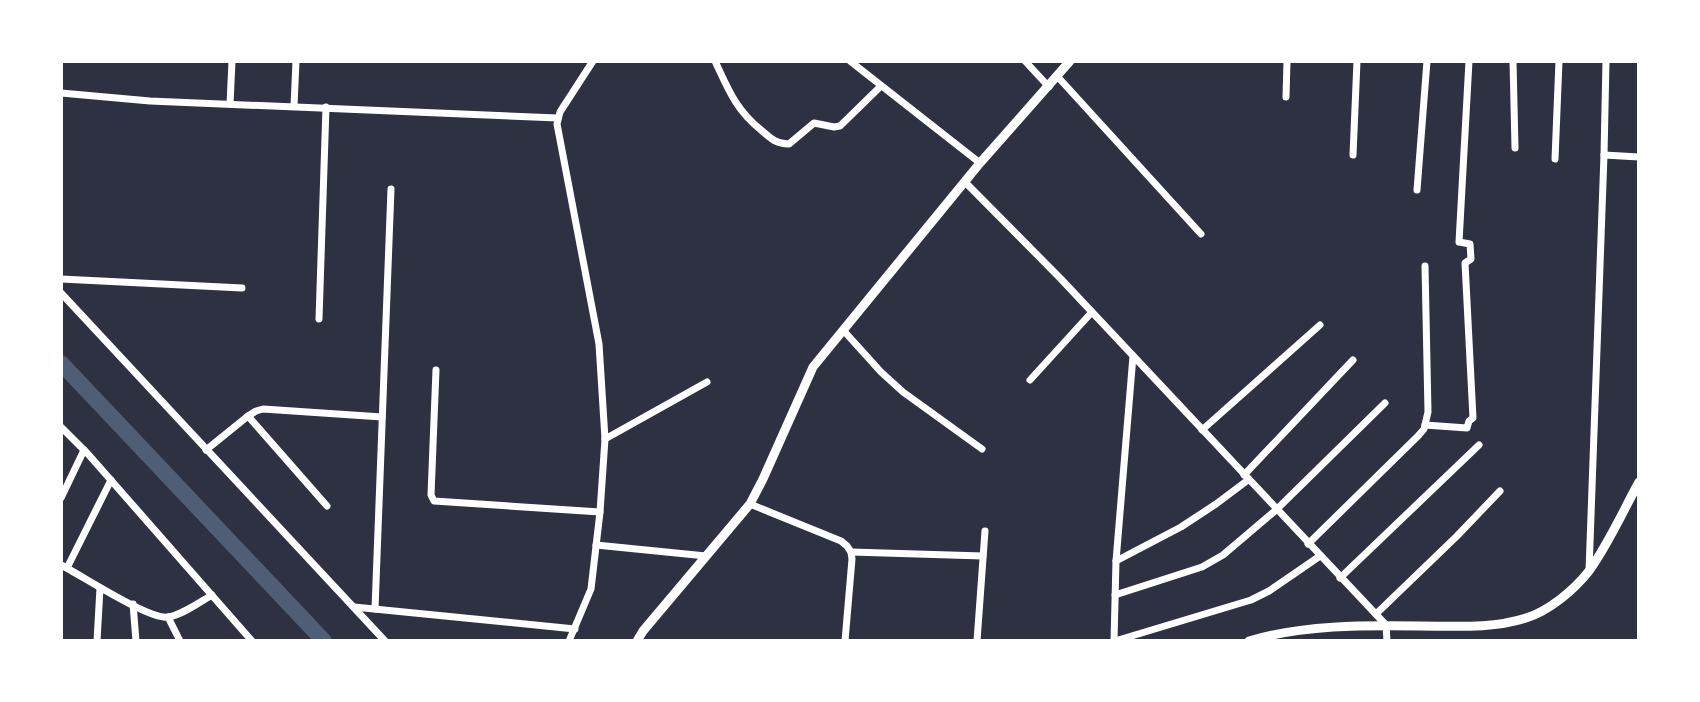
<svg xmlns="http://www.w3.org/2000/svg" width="1700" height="702" font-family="'Alegreya Sans',sans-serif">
	<rect width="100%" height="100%" fill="#2d3142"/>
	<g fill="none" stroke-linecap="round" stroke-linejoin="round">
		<!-- canal -->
		<path stroke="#4f5d75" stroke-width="16" d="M61 363 324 641"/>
		<!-- minor -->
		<g stroke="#fff" stroke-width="7">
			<path d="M715 61C728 89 736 110 761 130 772 139 774 143 789 144L814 123 834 127 840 126 881 86"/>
			<path d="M850 61 980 163"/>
			<path d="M1025 61 1049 87"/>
			<path d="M1513 61 1515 148"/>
			<path d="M1057 76 1201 234"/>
			<path d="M61 93 150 101 558 118"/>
			<path d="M1286 97 1287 61"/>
			<path d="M230 104 232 61"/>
			<path d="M294 106 296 61"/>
			<path d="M1353 155 1357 61"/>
			<path d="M1604 155 1639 157"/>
			<path d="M1555 159 1559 61"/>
			<path d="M965 182 1061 279 1386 625 1387 641"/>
			<path d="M1417 190 1427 61"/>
			<path d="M61 279 242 288"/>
			<path d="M61 293 385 641"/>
			<path d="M319 319 326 107"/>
			<path d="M843 330 881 372 903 392 982 449"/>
			<path d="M436 370 431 495 434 501 600 512"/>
			<path d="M1030 380 1092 312"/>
			<path d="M248 416 327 506"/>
			<path d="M1425 425 1467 428 1469 421 1473 418 1465 263 1471 259 1470 244 1459 242 1469 61"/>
			<path d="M61 427 88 454 252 641"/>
			<path d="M1202 430 1320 325"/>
			<path d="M605 439 707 382"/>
			<path d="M206 450 248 416 256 411 263 409 382 417"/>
			<path d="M1244 475 1353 360"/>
			<path d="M61 498 84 450"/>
			<path d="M750 504 841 541 847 546 851 552 852 559 845 641"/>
			<path d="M1308 544 1418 436 1424 429 1428 412 1425 266"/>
			<path d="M596 545 706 556"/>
			<path d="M851 552 983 556"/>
			<path d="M1116 561 1181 527 1216 504 1248 480"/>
			<path d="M61 565C81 575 149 620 168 617 182 615 200 602 212 595"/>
			<path d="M67 568 111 480"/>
			<path d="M1589 571 1604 155 1606 61"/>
			<path d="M1340 578 1479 445"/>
			<path d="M1115 595 1202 567 1223 555 1276 510 1385 403"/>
			<path d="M133 604 136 641"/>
			<path d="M354 607 575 629"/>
			<path d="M375 609 391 189"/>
			<path d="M1376 614 1457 536 1500 491"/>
			<path d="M168 617 180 641"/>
			<path d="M97 641 100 588"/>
			<path d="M569 641 591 589 600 512 605 439 599 344 557 124 560 112 593 61"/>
			<path d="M977 641 985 531"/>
			<path d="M1114 641 1116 561 1133 356"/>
			<path d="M1115 641 1251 600 1269 591 1320 556"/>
		</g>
		<!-- tertiary -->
		<g stroke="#fff" stroke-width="9">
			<path d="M637 641 643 631 750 504 763 479 813 367 980 163 1070 61"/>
			<path d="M1249 641C1301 625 1365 625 1419 626 1454 626 1492 629 1526 618 1549 611 1574 590 1589 571 1609 543 1623 511 1639 482"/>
		</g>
	</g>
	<!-- border -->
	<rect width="1700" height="702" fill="none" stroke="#ffffff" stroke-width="126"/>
</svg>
